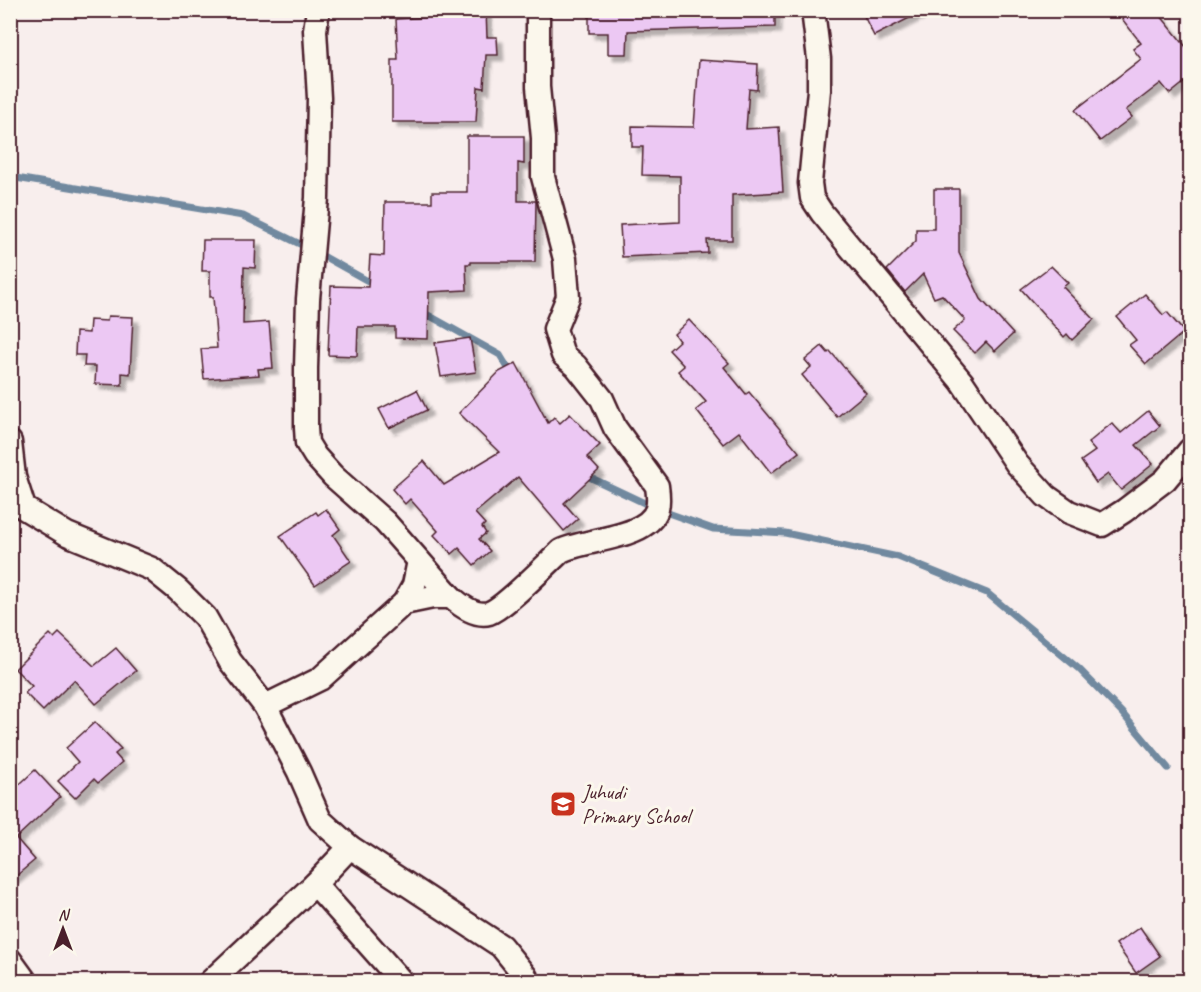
<svg xmlns="http://www.w3.org/2000/svg" width="1201" height="992" font-family="Caveat,sans-serif">
	<defs>
		<filter id="shadow"><feDropShadow dx="5.5" dy="5.5" stdDeviation="1.5" flood-color="#0004"/></filter>
	</defs>
	<rect width="100%" height="100%" fill="#f8eeed"/>
	<filter id="ink" filterUnits="userSpaceOnUse"><feTurbulence type="fractalNoise" baseFrequency=".0167" numOctaves="2"/><feDisplacementMap in="SourceGraphic" scale="12" xChannelSelector="R" yChannelSelector="G"/><feConvolveMatrix kernelMatrix="1 2 1 2 8 2 1 2 1" color-interpolation-filters="sRGB"/></filter>
	<g filter="url(#ink)">
		<g fill="none" stroke-linecap="round" stroke-linejoin="round">
			<!-- stream -->
			<g stroke="#71899f" stroke-width="7">
				<path d="M10 177 243 216 314 251 375 285"/>
				<path d="M421 311 500 355 511 373"/>
				<path d="M583 474 657 509 713 529 785 533 898 557 987 593 1079 669 1122 713 1168 768"/>
			</g>
		</g>
		<!-- building -->
		<g fill="#ecc8f3" stroke="#4a1f2b" stroke-width="1.5" filter="url(#shadow)">
			<path d="M432 10H486L487 37H497L498 55H486L484 88 478 87 476 122H392V60H398L396 19 433 17Z"/>
			<path d="M589 10H775V27L628 31 627 54H608V33H589Z"/>
			<path d="M861 10H925L874 36Z"/>
			<path d="M1115 10H1156L1191 53V77L1170 94 1161 83 1126 110 1132 117 1100 141 1075 110 1141 59 1133 49 1141 43Z"/>
			<path d="M699 60 758 64 757 90 749 89 746 129 779 127 783 192 732 195V240H707L708 253 622 257 620 225 680 222V176L642 175 643 147H632V126L694 127Z"/>
			<path d="M467 136H524V164L518 163V201H536L535 262H471V264H466L467 290 429 292 428 339 395 338V327H358L357 356 328 355 331 286 368 287 370 255 384 256 385 202H432V192H467Z"/>
			<path d="M934 189H959V253L981 299 1013 334 995 351 986 342 975 353 953 331 965 320 942 295 934 298 923 274 905 292 887 270 916 241V229H934Z"/>
			<path d="M203 240H256L255 268 244 267 243 324 269 322 273 368 258 369 259 375 204 379 201 349 217 348 213 297H210V271H202Z"/>
			<path d="M1051 266 1068 283 1063 287 1094 319 1072 340 1067 334 1064 337 1021 289Z"/>
			<path d="M1145 294 1163 315 1167 312 1184 332 1146 364 1129 345 1136 340 1117 317Z"/>
			<path d="M108 316 133 317 130 374 122 373V385L95 384 96 366H84L85 355H75L76 332 89 333 90 320 107 321Z"/>
			<path d="M689 320 729 363 724 367 746 394 749 392 799 452 771 473 739 432 723 444 696 410 706 402 678 371 684 366 669 350 679 341 674 334Z"/>
			<path d="M470 338 476 372 441 377 435 343Z"/>
			<path d="M822 346 828 353 830 351 866 393 837 417 802 375 811 367 805 360Z"/>
			<path d="M516 363 548 423 554 417 560 423 570 414 600 445 587 457 599 470 564 503 578 519 564 531 518 477 475 513 485 524 482 527 486 533 479 539 490 551 474 565 459 548 452 554 434 535 438 531 410 499 405 504 392 489 424 461 444 485 499 452 459 413 499 372Z"/>
			<path d="M417 390 427 410 389 428 379 409Z"/>
			<path d="M1148 411 1160 426 1136 445 1153 464 1121 490 1108 474 1096 483 1081 461 1095 451 1088 443 1112 423 1121 433Z"/>
			<path d="M326 509 340 529 333 535 351 561 315 585 280 536 316 512 318 515Z"/>
			<path d="M59 633 94 666 116 648 136 671 96 704 74 680 43 711 25 693 32 686 15 669 50 634 54 638Z"/>
			<path d="M95 722 121 749 115 754 122 762 98 783 94 779 75 798 58 781 78 762 66 748Z"/>
			<path d="M35 770 60 797 16 838 35 860 10 881V793Z"/>
			<path d="M1140 927 1160 956 1136 973 1116 944Z"/>
		</g>
		<g fill="none" stroke-linecap="round" stroke-linejoin="round">
			<!-- minor casing -->
			<g stroke="#4a1f2b" stroke-width="27">
				<g id="minor">
					<path d="M318 10 315 30 319 98 317 198 308 299 306 368V428L307 443 315 456 333 476 385 522 451 597C460 605 475 617 489 613 504 608 547 564 561 551 584 539 648 539 657 509 659 502 658 493 657 486L615 428 602 399 576 366 563 355 555 329 568 297 565 259 543 177V138L538 87V10"/>
					<path d="M813 10 819 59V90L810 183 812 198 822 213 962 382 1017 464 1046 496 1069 512 1102 525 1124 511 1165 480 1190 450"/>
					<path d="M10 442 14 477 24 508 67 534 152 569 178 590 205 617 230 661 265 706 299 772 320 820 350 847 501 946 526 977V982"/>
					<path d="M404 603 433 597H451"/>
					<path d="M265 706 320 679 404 603 414 585 419 561"/>
					<path d="M315 884 402 982"/>
					<path d="M10 960 26 982"/>
					<path d="M210 982 315 884 350 847"/>
				</g>
			</g>
			<!-- minor -->
			<use href="#minor" stroke="#fbf7ec" stroke-width="22"/>
		</g>
	</g>
	<!-- icons -->
	<defs>
		<g id="school-square" transform="scale(1.35)"><rect x="-9" y="-9" width="18" height="18" rx="4" fill="#c8321e" stroke="#fbf7ec"/><path d="M0-5L7-2L0 1L-7-2ZM-4 1L0 2.5L4 1V4Q0 6-4 4Z" fill="#fff"/></g>
	</defs>
	<g fill-rule="evenodd">
		<use href="#school-square" x="563" y="804"/>
	</g>
	<g text-anchor="middle" stroke-width="6" stroke-linejoin="round" paint-order="stroke">
		<!-- poi labels -->
		<g font-size="21" fill="#4a1f2b" stroke="#fbf7ec" text-anchor="start">
			<text x="582" y="799">Juhudi<tspan x="582" dy="24">Primary School</tspan></text>
		</g>
	</g>
	<!-- margin -->
	<rect width="1201" height="992" fill="none" stroke="#fbf7ec" stroke-width="36"/>
	<rect x="18" y="18" width="1165" height="956" fill="none" stroke="#4a1f2b" stroke-width="2" filter="url(#ink)"/>
	<!-- north arrow -->
	<g transform="translate(63 929)" stroke="#fbf7ec" stroke-width="4.5" paint-order="stroke">
	<path d="M0-4.5L10 22L0 15L-10 22Z" fill="#4a1f2b"/>
	<text y="-9" font-size="16" font-weight="bold" text-anchor="middle" fill="#4a1f2b">N</text>
	</g>
</svg>
